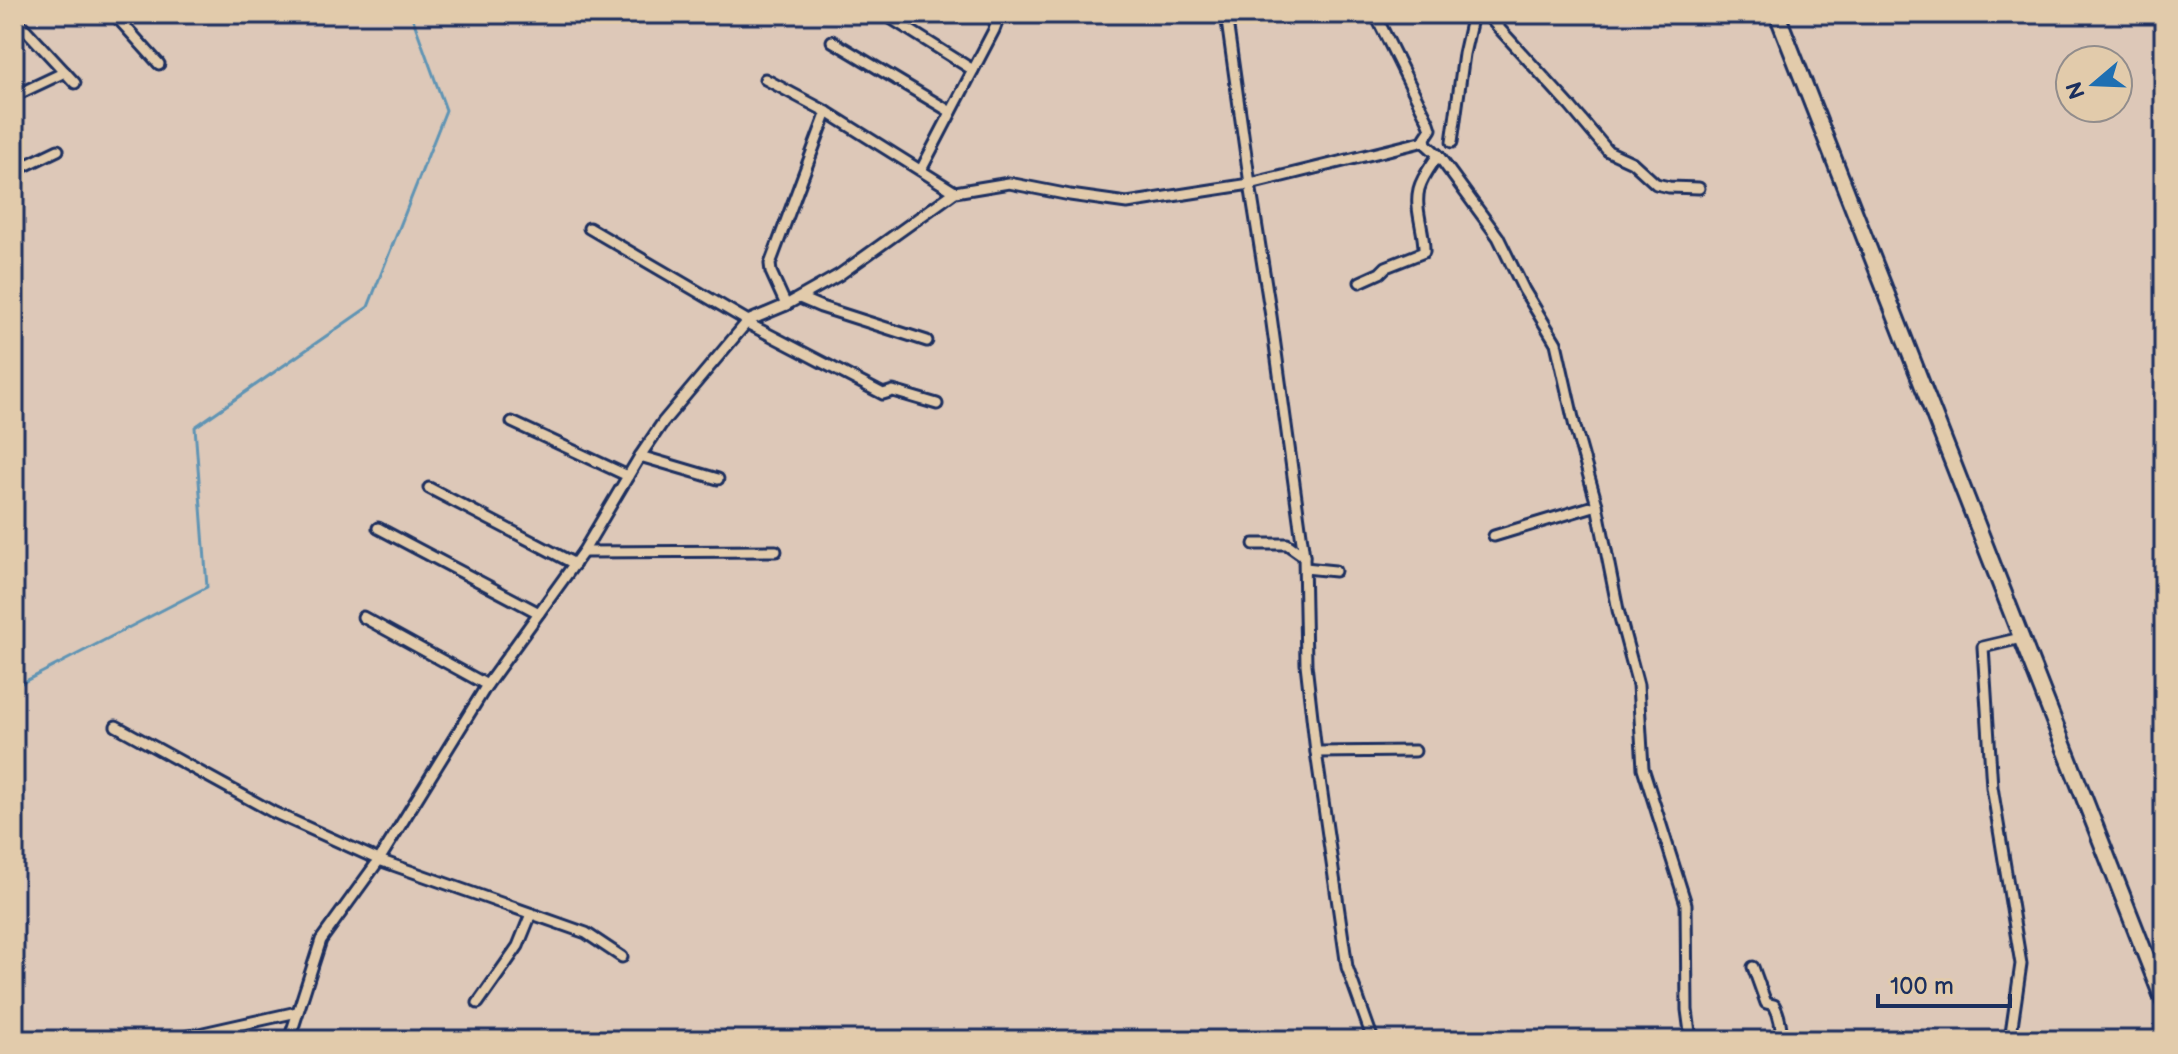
<svg xmlns="http://www.w3.org/2000/svg" width="2178" height="1054" font-family="'Balsamiq Sans',sans-serif">
	<rect width="100%" height="100%" fill="#ddc8b8"/>
	<filter id="ink" filterUnits="userSpaceOnUse"><feTurbulence type="fractalNoise" baseFrequency=".0125" numOctaves="2"/><feDisplacementMap in="SourceGraphic" scale="16" xChannelSelector="R" yChannelSelector="G"/><feConvolveMatrix kernelMatrix="1 2 1 2 8 2 1 2 1" color-interpolation-filters="sRGB"/></filter>
	<g filter="url(#ink)">
		<g fill="none" stroke-linecap="round" stroke-linejoin="round">
			<!-- stream -->
			<path stroke="#5f94b4" stroke-width="3" d="M14 687 207 587 195 427 368 307 446 110 411 14"/>
			<!-- minor casing -->
			<g stroke="#1b2f5e" stroke-width="15">
				<g id="minor">
					<path d="M114 14 159 64"/>
					<path d="M884 14 973 70"/>
					<path d="M1226 14 1250 184 1271 316 1304 556 1306 664 1316 752 1347 967 1373 1040"/>
					<path d="M1375 14 1429 123 1431 129 1425 138 1426 144 1438 155 1498 237 1524 290 1556 343 1575 427 1597 505 1618 610 1638 685 1643 768 1686 904 1687 1010 1691 1040"/>
					<path d="M1486 14 1570 106 1608 151 1632 162 1656 184 1669 187 1699 188"/>
					<path d="M14 17 75 83"/>
					<path d="M832 41 951 112"/>
					<path d="M765 79 827 112 955 192"/>
					<path d="M14 96 65 72"/>
					<path d="M1452 142 1464 54 1473 14"/>
					<path d="M921 170 994 30 1000 14"/>
					<path d="M14 171 58 150"/>
					<path d="M589 228 748 321"/>
					<path d="M14 246 17 244"/>
					<path d="M1360 282 1380 273 1386 267 1424 252C1425 232 1414 209 1419 189 1422 177 1431 166 1438 155"/>
					<path d="M800 298 821 307 927 341"/>
					<path d="M786 305 771 272 770 264 827 112"/>
					<path d="M747 323 883 394 893 391 937 404"/>
					<path d="M512 422 628 476"/>
					<path d="M640 456 718 479"/>
					<path d="M429 488 575 564"/>
					<path d="M378 528 539 613"/>
					<path d="M1494 536 1597 505"/>
					<path d="M1254 544H1287L1304 556"/>
					<path d="M583 552 776 551"/>
					<path d="M1305 568 1335 571"/>
					<path d="M363 617 487 685"/>
					<path d="M116 726 273 812 379 860 586 933 622 957"/>
					<path d="M1316 752 1415 751"/>
					<path d="M1753 967 1766 1003 1774 1005C1779 1014 1783 1030 1780 1040"/>
					<path d="M478 1003 518 946 531 914"/>
					<path d="M172 1040 297 1012"/>
					<path d="M289 1040 321 940 379 860 487 685 583 552 640 456 663 422 748 321 786 305 839 275 955 192 1009 183 1070 195 1127 203 1250 184 1425 141"/>
					<path d="M2010 1040 2021 964 1992 787 1983 647 2021 638"/>
				</g>
			</g>
			<!-- secondary casing -->
			<g stroke="#1b2f5e" stroke-width="20">
				<path id="secondary" d="M1777 14 2164 1002"/>
			</g>
			<!-- minor -->
			<use href="#minor" stroke="#e2cbab" stroke-width="9"/>
			<!-- secondary -->
			<use href="#secondary" stroke="#e2cbab" stroke-width="14"/>
		</g>
	</g>
	<!-- margin -->
	<rect width="2178" height="1054" fill="none" stroke="#e2cbab" stroke-width="48"/>
	<rect x="24" y="24" width="2130" height="1006" fill="none" stroke="#1b2f5e" stroke-width="3" filter="url(#ink)"/>
	<!-- north arrow -->
	<g transform="translate(2094 84) rotate(251)"><circle r="38" fill="#e2cbab" stroke="#928d8c" stroke-width="2"/>
	<path d="M0-6L14 30L0 20L-14 30Z" fill="#1f6fb2"/>
	<text y="-12" font-size="22" font-weight="bold" text-anchor="middle" fill="#1b2f5e">N</text>
	</g>
	<!-- scale -->
	<path d="M1878 994v12h132v-12" fill="none" stroke="#1b2f5e" stroke-width="4"/>
	<text x="1890" y="994" font-size="24" fill="#1b2f5e" stroke="#e2cbab" stroke-width="6" paint-order="stroke">100 m</text>
</svg>
